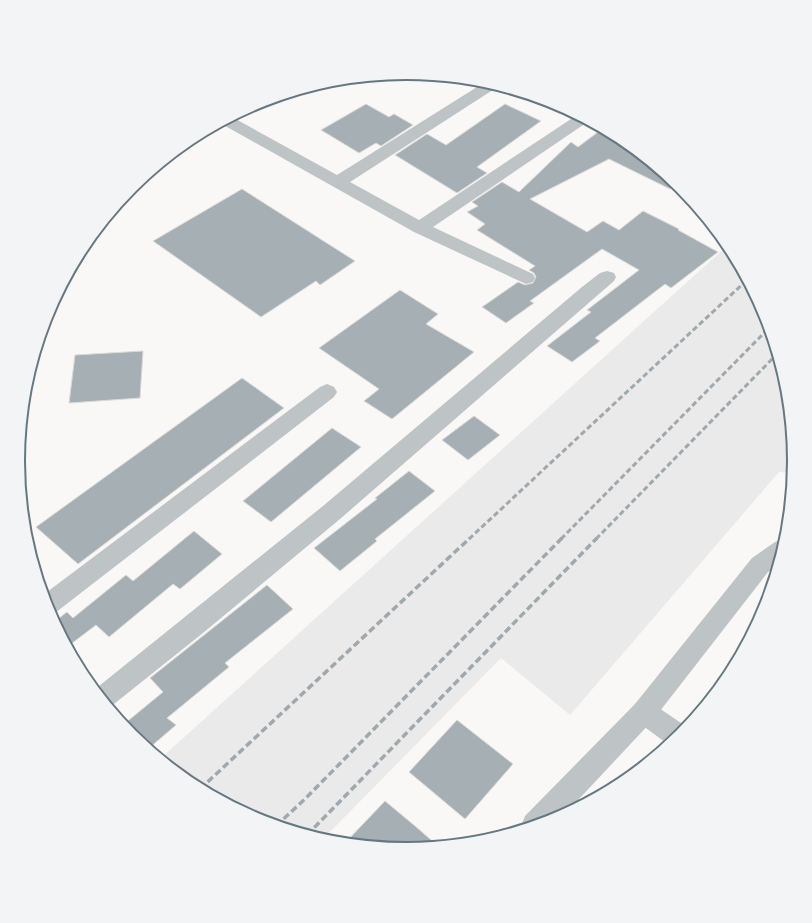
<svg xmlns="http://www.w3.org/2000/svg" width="812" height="923" font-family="'Golos Text',sans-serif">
	<rect width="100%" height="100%" fill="#f9f8f6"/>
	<!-- built -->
	<path fill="#eaeaea" d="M728 245 765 313 787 386 794 462 793 473 779 472 570 715 501 658 322 840 257 820 190 784 160 759Z"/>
	<!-- building -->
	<g fill="#a5afb4" stroke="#dbdad9">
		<path d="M366 104 389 117 394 114 413 125 381 146 376 143 359 153 321 130Z"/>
		<path d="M505 104 541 121 477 167 487 173 457 193 395 155 427 134 446 145Z"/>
		<path d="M602 129 622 139 674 182 670 189 609 159 530 199 587 232 603 221 619 230 643 211 679 229 678 230 718 252 671 288 665 284 595 338 600 341 572 362 547 346 591 312 587 310 639 270 602 249 530 301 534 303 506 323 482 307 518 282 525 285 533 283 536 277 534 273 529 270 535 266 477 230 485 224 467 212 478 206 472 202 502 182 519 192 571 142 578 147Z"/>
		<path d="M242 189 355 261 320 285 316 281 261 317 153 241Z"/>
		<path d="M400 290 438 314 426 324 474 352 392 419 364 401 379 389 319 348Z"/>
		<path d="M143 351 140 398 69 403 75 355Z"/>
		<path d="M242 378 284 408 78 564 36 527Z"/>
		<path d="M474 416 500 435 468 460 442 440Z"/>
		<path d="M332 428 361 447 271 522 243 501Z"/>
		<path d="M409 471 435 491 375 539 377 541 340 571 314 548 377 499 375 498Z"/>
		<path d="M194 531 222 554 180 589 173 584 109 637 96 625 67 647 54 622 67 612 73 618 126 575 133 581Z"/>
		<path d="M267 585 293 609 225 663 229 667 167 718 176 725 148 749 123 725 163 692 150 678Z"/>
		<path d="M457 720 513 764 465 819 409 772Z"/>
		<path d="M385 801 415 826 438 846 406 850 345 843Z"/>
	</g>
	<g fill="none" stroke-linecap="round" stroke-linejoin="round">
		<!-- minor -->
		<g fill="#bec3c6" fill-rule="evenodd">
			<path d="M485 82 499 86 350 182 419 220 577 115 589 121 433 227 533 274 535 278 533 282 526 284 414 232 220 123 232 117 337 175Z"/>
			<path d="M541 99 555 103 573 113C564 116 546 109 540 101Z"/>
			<path d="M607 271 614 273 616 277 614 281 340 519 203 633 109 708 94 690 323 506 582 287 600 273Z"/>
			<path d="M327 384 334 387 337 392 334 397 55 613 50 615 43 595 320 387Z"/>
			<path d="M644 700 653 704 687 727 680 736 669 745 635 720 631 712 635 704Z"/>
		</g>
		<!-- tertiary -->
		<path fill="#bec3c6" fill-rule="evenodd" d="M783 539 786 540 778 565 768 572 653 720 565 814 554 820 523 830 521 826 525 816 635 704 752 558 775 542Z"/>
		<!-- rail-far1 -->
		<g stroke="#a0a8ad" stroke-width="3" stroke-dasharray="5.5 3" stroke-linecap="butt">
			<path d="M469 539 747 280"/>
			<path d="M561 539 769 328"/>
			<path d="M596 539 777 354"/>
		</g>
		<!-- rail -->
		<g stroke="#a0a8ad" stroke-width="3.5" stroke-dasharray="7 3.5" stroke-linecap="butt">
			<path d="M200 789 470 538"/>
			<path d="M276 826 306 798 562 538"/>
			<path d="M307 835 597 538"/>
		</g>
	</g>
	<!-- crop -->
	<path d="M0 0H812V923H0ZM25 461a381 381 0 1 1 762 0a381 381 0 1 1-762 0Z" fill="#f3f4f5" fill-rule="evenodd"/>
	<path fill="none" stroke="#657780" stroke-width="2" d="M25 461a381 381 0 1 1 762 0a381 381 0 1 1-762 0Z"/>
</svg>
